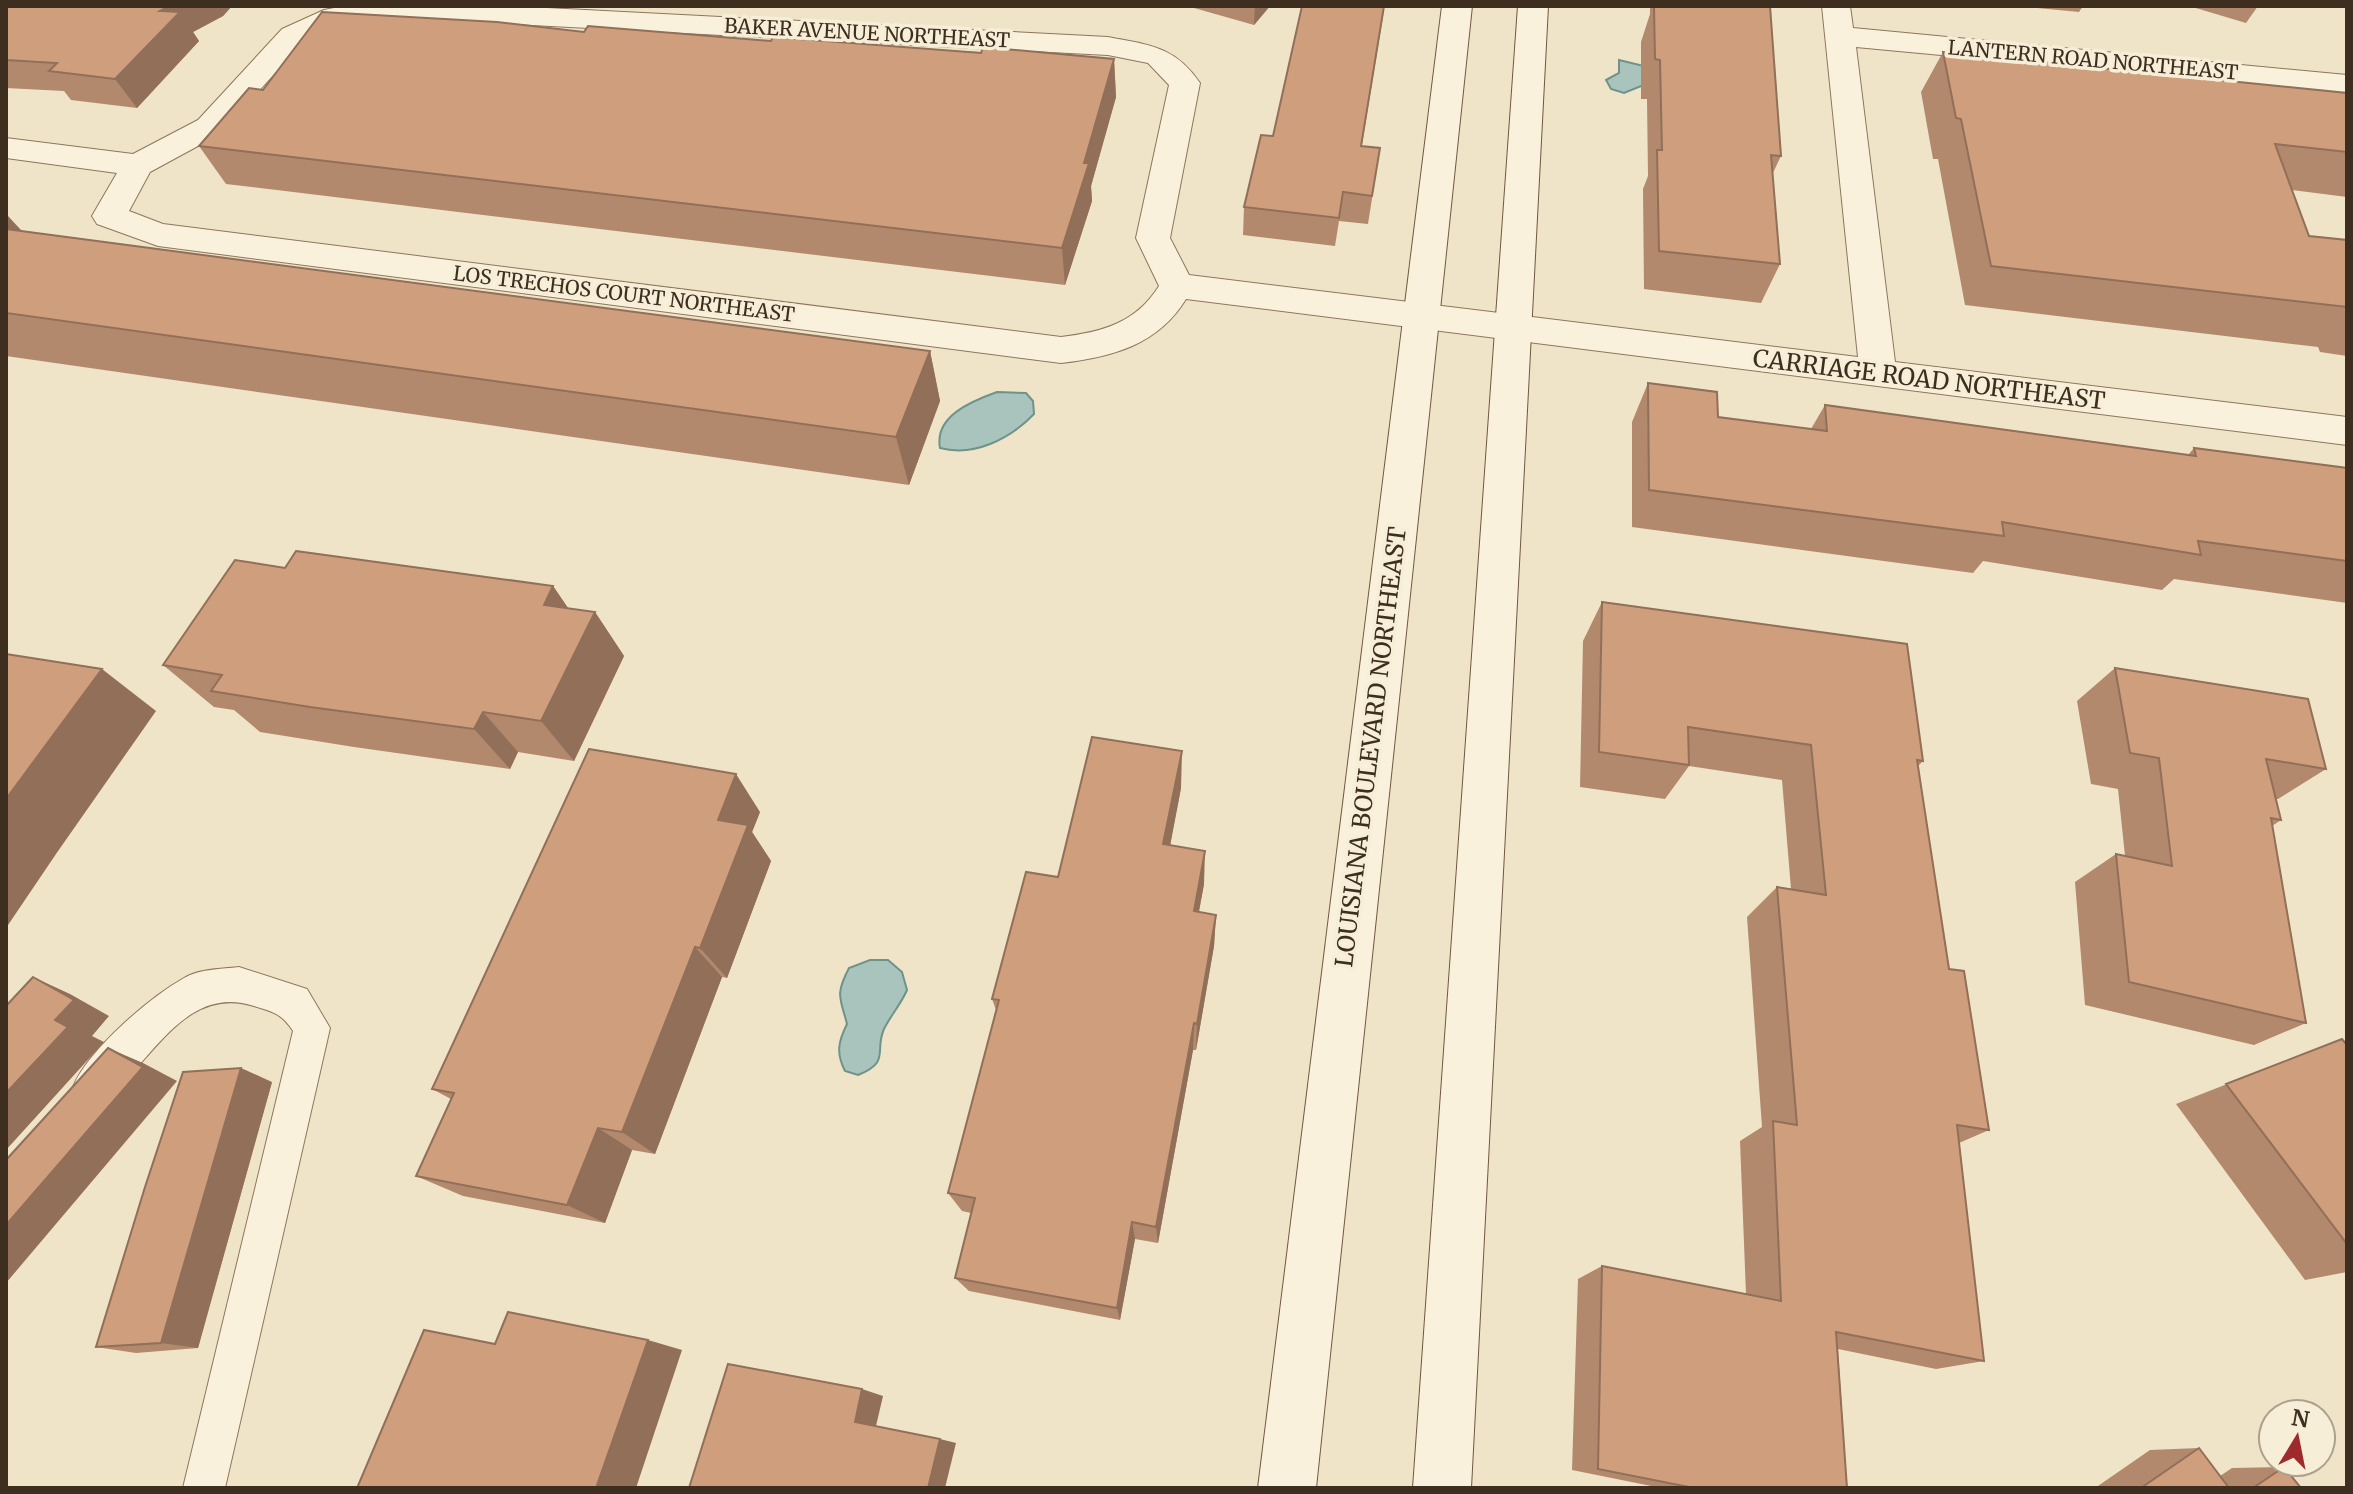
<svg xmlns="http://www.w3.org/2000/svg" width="2353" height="1494" font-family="Merriweather,serif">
	<rect width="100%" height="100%" fill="#f0e4c8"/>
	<!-- water -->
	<g fill="#a9c4bc" stroke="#6f938a" stroke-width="2">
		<path d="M1619 60 1644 66 1646 84 1624 93 1611 89 1606 80 1619 73Z"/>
		<path d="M997 392 1026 393 1033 401 1034 414C1010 439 974 457 940 448 934 416 972 401 997 392Z"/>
		<path d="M870 960H888L902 972 907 990C901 1004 891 1015 884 1029 874 1051 891 1062 858 1075L845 1071C836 1053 838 1042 847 1024 840 997 835 995 849 968Z"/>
	</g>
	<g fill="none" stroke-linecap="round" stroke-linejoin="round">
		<!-- lane casing -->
		<g stroke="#8d765c" stroke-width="2">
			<path id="lane" d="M239 967 307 989 330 1028 225 1488H183L293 1031C282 1014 274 1012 254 1006 176 981 145 1083 91 1105L78 1100 73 1087C87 1051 150 997 184 978 199 969 222 969 239 967Z"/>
		</g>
		<!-- street casing -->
		<g stroke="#8d765c" stroke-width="2">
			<path id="street" d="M344 6H508L1108 37C1149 45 1175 46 1200 83L1170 238 1189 275 1858 357 1822 6H1850L1853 28 2347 75V93L1856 47 1895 362 2347 417V445L1186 299C1158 345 1112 357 1061 363L158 246 97 224 92 216 117 173 6 158V138L133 154 198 120 282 29 324 10ZM395 18 1108 55 1148 63 1169 85 1136 238 1159 286C1136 323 1102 332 1061 337L163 224 129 211 150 172 220 134 304 41 341 24Z"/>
		</g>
		<!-- secondary casing -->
		<g stroke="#6f573f" stroke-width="2">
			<g id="secondary">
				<path d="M1442 6H1472L1316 1488H1258Z"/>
				<path d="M1518 6H1548L1471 1488H1413Z"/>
			</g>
		</g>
		<!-- lane -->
		<use href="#lane" fill="#faf1dc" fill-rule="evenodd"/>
		<!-- street -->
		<use href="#street" fill="#faf1dc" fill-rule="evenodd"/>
		<!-- secondary -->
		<use href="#secondary" fill="#faf1dc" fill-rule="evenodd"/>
	</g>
	<!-- wall -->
	<g fill="#b2896c">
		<path d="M6 6H232L223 16 193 32 199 41 137 108 71 100 64 91 6 88Z"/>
		<path d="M1187 6H1270L1254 25Z"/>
		<path d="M1302 6H1384L1361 146 1380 148 1368 224 1339 221 1335 246 1243 235 1244 207 1273 136Z"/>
		<path d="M1650 6H1770L1781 156 1772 175 1780 264 1761 303 1644 289 1643 189 1648 176 1647 99H1641V42L1650 14Z"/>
		<path d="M2017 6H2083L2079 12Z"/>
		<path d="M2189 6H2258L2246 23Z"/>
		<path d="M771 41 1114 59 1116 97 1091 186 1092 201 1065 285 226 184 199 146 263 90Z"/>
		<path d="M1943 52 2347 93V197L2292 190 2309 236 2347 240V356L2320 352 2318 347 1965 305 1938 159H1933L1921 92Z"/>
		<path d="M6 214 22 231 930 351 940 401 909 485 6 356Z"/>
		<path d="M1648 383 1718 417 1811 429 1825 405 2188 455 2194 448 2347 468V603L2174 579 2162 590 1983 561 1973 573 1632 527V422Z"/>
		<path d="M285 568 553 586 568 608 595 612 624 656 574 761 518 752 510 769 354 747 260 732 234 710 214 707 163 665Z"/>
		<path d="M1602 602 1923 761 1918 766 1949 969 1989 1130 1959 1143 1984 1361 1936 1369 1838 1349 1847 1488H1661L1572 1470 1578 1279 1602 1266 1746 1294 1740 1141 1762 1127 1747 917 1777 887 1791 889 1782 780 1689 766 1665 799 1580 787 1583 641Z"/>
		<path d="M2115 668 2326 769 2278 799H2276L2281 820 2272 826 2306 1023 2254 1045 2085 1005 2075 882 2116 854 2125 856 2118 789 2091 784 2077 701Z"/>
		<path d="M1181 788 1170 845 1204 884 1199 912 1216 915 1214 946 1196 1050H1193L1158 1243 1135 1239 1120 1320 969 1291 955 1278 971 1213 962 1211 948 1193 996 1010 992 999 1058 877Z"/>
		<path d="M760 812 752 832 771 861 727 978 722 977 655 1154 632 1150 605 1223 463 1196 416 1176 451 1099 432 1089Z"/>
		<path d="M2342 1039 2347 1045V1272L2305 1280 2176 1104Z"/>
		<path d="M272 1082 198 1348 136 1353 96 1347Z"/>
		<path d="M2199 1448 2220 1476 2232 1468 2284 1467 2301 1488H2095L2150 1450Z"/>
	</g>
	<!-- shaded-wall -->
	<g fill="#916f58">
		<path d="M169 6H232L223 16 193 32 199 41 137 108 115 79 160 11Z"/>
		<path d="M1255 6H1270L1254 25Z"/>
		<path d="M1384 6V10L1357 175 1361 146Z"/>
		<path d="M1114 59 1116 97 1091 186 1092 201 1065 285 1062 248 1084 163Z"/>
		<path d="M6 214 26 236 6 258Z"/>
		<path d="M930 351 940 401 909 485 896 437Z"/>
		<path d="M553 586 583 630 544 605Z"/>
		<path d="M595 612 624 656 574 761 541 721Z"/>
		<path d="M102 669 156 711 56 854 6 928V799Z"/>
		<path d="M483 712 518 752 510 769 474 729Z"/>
		<path d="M1182 751 1181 788 1164 878 1163 844Z"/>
		<path d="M736 774 760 812 752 832 771 861 727 978 700 948 718 820Z"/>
		<path d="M1205 851 1204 884 1193 942 1194 911Z"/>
		<path d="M1216 915 1214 946 1196 1050 1197 1024Z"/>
		<path d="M695 947 722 977 655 1154 622 1132Z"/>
		<path d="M33 977 70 994 109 1016 92 1036 104 1042 6 1150V1093L55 1020Z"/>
		<path d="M1194 1023 1193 1050 1158 1243 1156 1227Z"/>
		<path d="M108 1048 143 1063 177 1081 6 1283V1225Z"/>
		<path d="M241 1068 272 1082 198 1348 161 1343Z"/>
		<path d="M598 1128 632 1150 605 1223 567 1205Z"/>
		<path d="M1132 1222 1135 1239 1120 1320 1117 1308Z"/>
		<path d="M648 1340 682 1350 636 1488H596Z"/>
		<path d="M862 1389 883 1396 876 1426 855 1422Z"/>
		<path d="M940 1439 956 1443 945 1488H928Z"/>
	</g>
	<!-- building -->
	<g fill="#cf9f7d" stroke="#916f58" stroke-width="2">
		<path d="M6 6H169L160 11 180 12 115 79 49 71 57 63 6 60Z"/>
		<path d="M1302 6H1384L1361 146 1380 148 1372 196 1343 192 1339 218 1244 207 1261 135 1273 136Z"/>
		<path d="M1654 6H1770L1781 156 1771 155 1780 264 1659 251 1657 150H1662L1660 60 1655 59Z"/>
		<path d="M322 12 497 22 584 32 588 26 771 41 773 37 981 53 983 47 1114 59 1084 163H1089L1062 248 199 146 249 88 263 90Z"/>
		<path d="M1943 52 2347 93V152L2275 144 2309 236 2347 240V307L1991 266 1961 119 1956 118Z"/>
		<path d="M6 229 930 351 896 437 6 313Z"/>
		<path d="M1648 383 1717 392 1718 417 1827 431 1825 405 2196 456 2194 448 2347 468V561L2198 541 2201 555 2002 522 2004 536 1649 490Z"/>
		<path d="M296 551 553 586 544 605 595 612 541 721 483 712 474 729 310 707 211 691 222 675 163 665 235 560 285 568Z"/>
		<path d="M1602 602 1907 644 1923 761 1917 760 1949 969 1964 971 1989 1130 1957 1125 1984 1361 1836 1332 1847 1488H1694L1598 1469 1602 1266 1781 1301 1773 1121 1797 1125 1777 887 1826 895 1811 745 1688 727 1689 765 1599 752Z"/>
		<path d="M6 654 102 669 6 799Z"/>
		<path d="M2115 668 2308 699 2326 769 2266 759 2281 820 2271 818 2306 1023 2129 982 2116 854 2172 866 2159 758 2130 753Z"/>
		<path d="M1092 737 1182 751 1163 844 1205 851 1194 911 1216 915 1197 1024 1194 1023 1156 1227 1132 1222 1117 1308 955 1278 975 1198 948 1193 999 1000 992 999 1026 872 1058 877Z"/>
		<path d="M589 749 736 774 718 820 748 825 700 948 695 947 622 1132 598 1128 567 1205 416 1176 454 1093 432 1089Z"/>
		<path d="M33 977 74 1000 55 1020 68 1027 6 1093V1006Z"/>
		<path d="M2342 1039 2347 1045V1244L2226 1084Z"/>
		<path d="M108 1048 143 1067 6 1225V1160Z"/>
		<path d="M241 1068 161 1343 96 1347 145 1187 183 1072Z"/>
		<path d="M508 1312 648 1340 596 1488H357L424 1330 495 1344Z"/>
		<path d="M728 1364 862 1389 855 1422 940 1439 928 1488H689Z"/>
		<path d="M2199 1448 2229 1488H2141Z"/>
		<path d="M2284 1467 2301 1488H2253Z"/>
	</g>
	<g text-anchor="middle" stroke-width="7" stroke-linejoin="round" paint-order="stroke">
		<!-- far-street labels -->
		<g font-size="20" fill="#3d2e20" stroke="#f7eed8">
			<text transform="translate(867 33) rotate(3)" y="7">BAKER AVENUE NORTHEAST</text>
			<text transform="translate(2093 60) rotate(5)" y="7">LANTERN ROAD NORTHEAST</text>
			<text transform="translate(624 294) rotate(7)" y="7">LOS TRECHOS COURT NORTHEAST</text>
		</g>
		<!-- street labels -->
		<g font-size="24" fill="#3d2e20" stroke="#f7eed8">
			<text transform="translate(1929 380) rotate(7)" y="8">CARRIAGE ROAD NORTHEAST</text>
			<text transform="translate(1371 747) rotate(-83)" y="8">LOUISIANA BOULEVARD NORTHEAST</text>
		</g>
	</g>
	<!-- border -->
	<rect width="2353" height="1494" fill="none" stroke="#3d2e20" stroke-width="16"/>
	<!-- north arrow -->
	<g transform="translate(2297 1438) rotate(10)"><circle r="38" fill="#f7eed8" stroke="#ada18e" stroke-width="2"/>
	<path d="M0-6L14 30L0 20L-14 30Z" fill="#9e2a2b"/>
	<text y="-12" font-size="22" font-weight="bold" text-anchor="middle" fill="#3d2e20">N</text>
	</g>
</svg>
